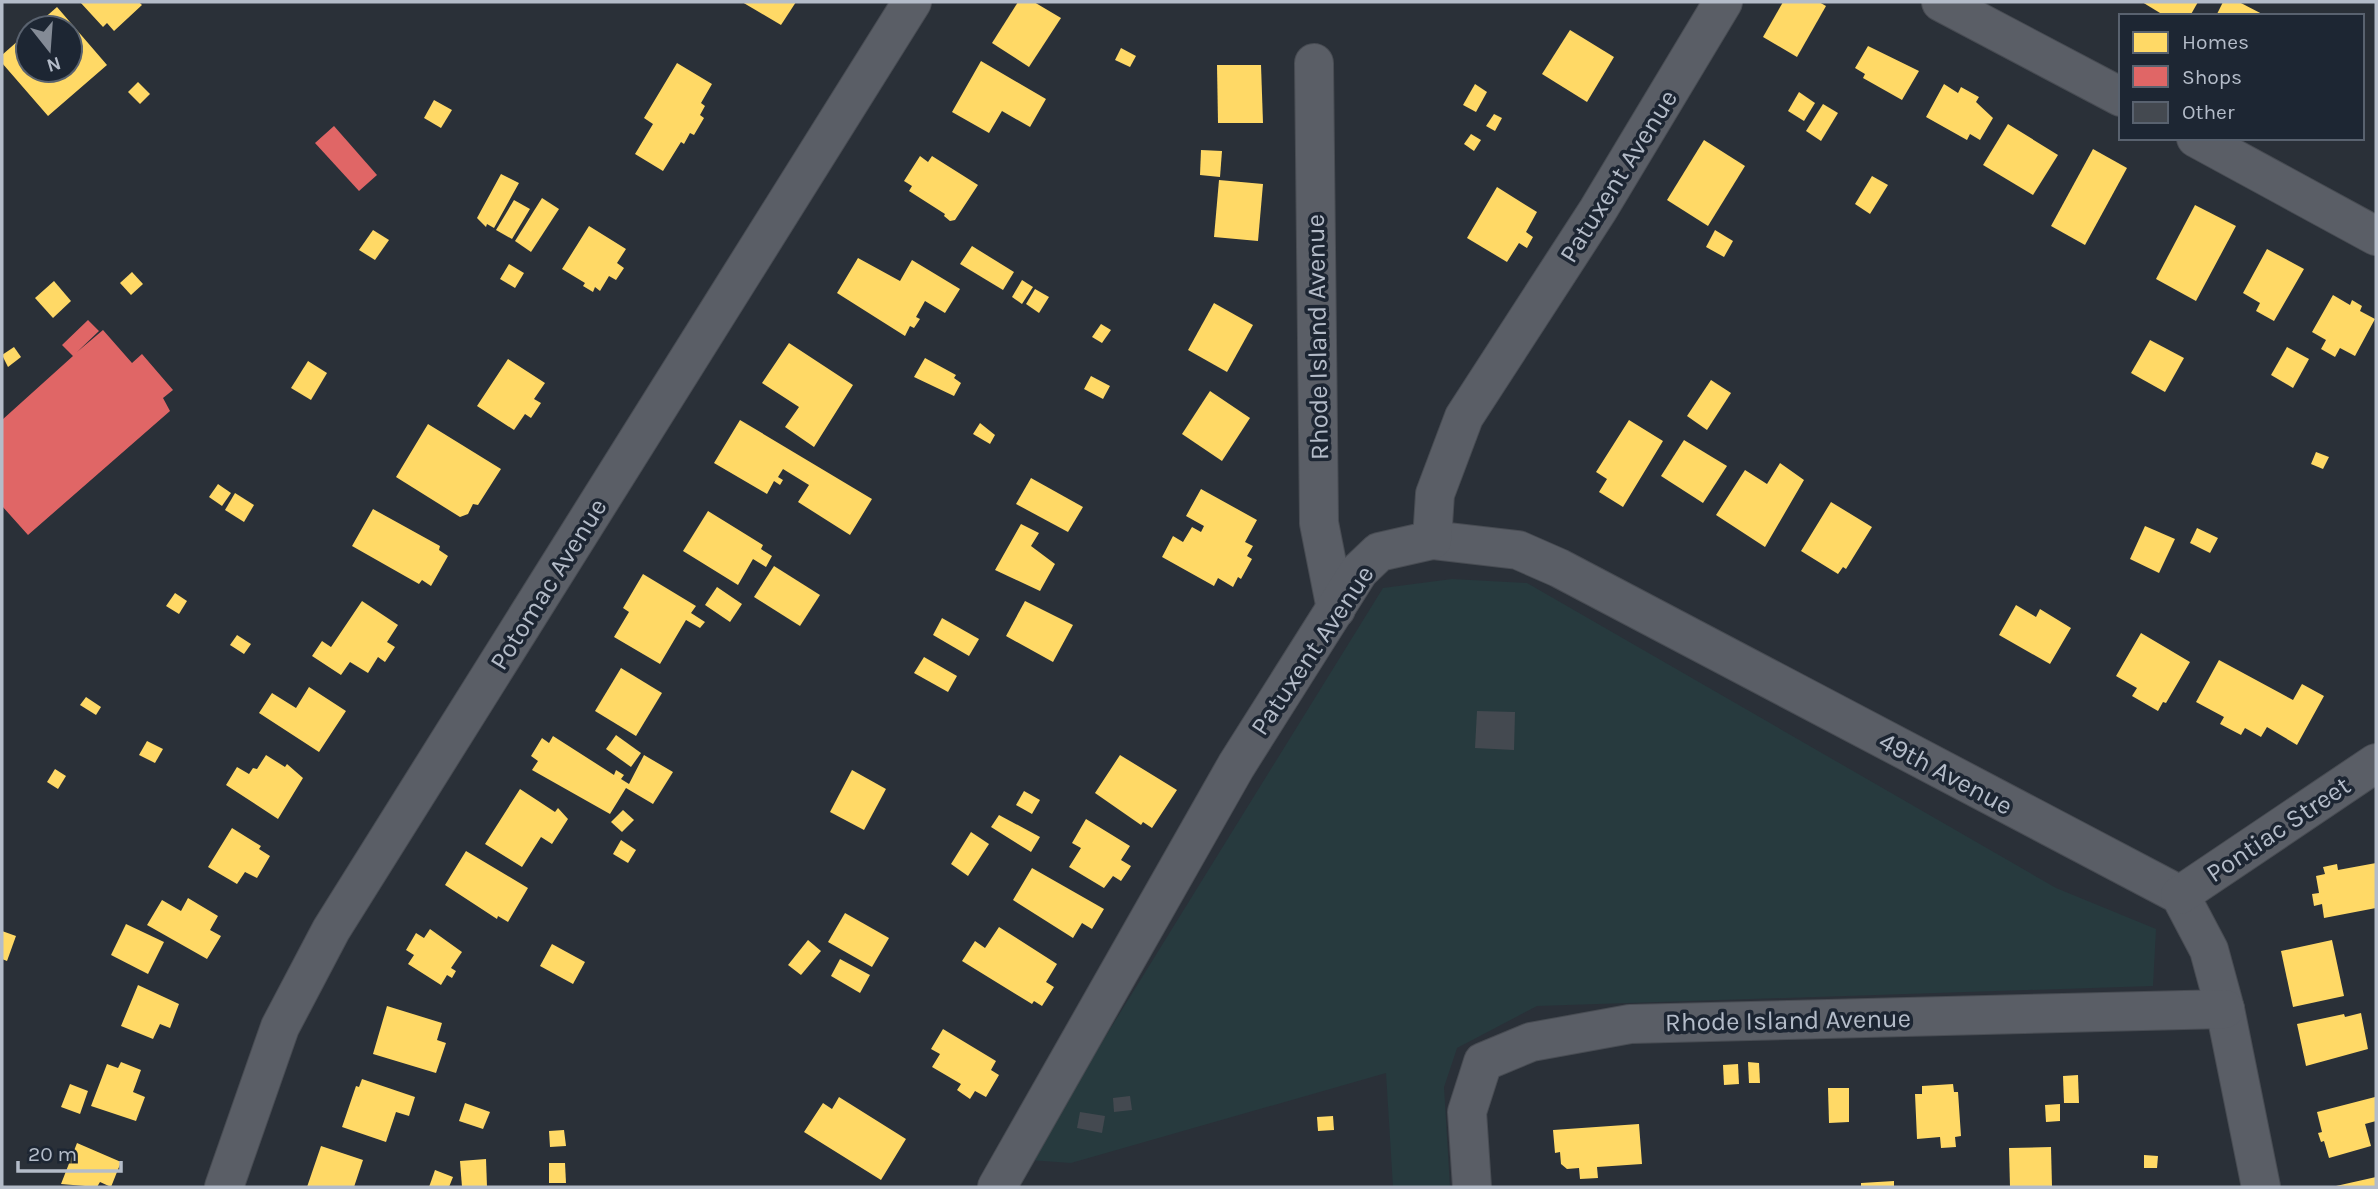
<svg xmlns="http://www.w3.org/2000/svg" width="2378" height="1189" font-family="Karla,sans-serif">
	<rect width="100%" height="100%" fill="#2a3038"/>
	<!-- green -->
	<path fill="#273a3e" d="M1452 579 1527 583 2056 888 2156 929 2153 986 1537 1006 1457 1048 1444 1087 1450 1187H1393L1386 1073 1071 1163 1029 1160 1383 588Z"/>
	<!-- homes -->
	<g fill="#ffd966">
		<path d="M80 2H139L142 5 114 31 107 23 103 27Z"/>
		<path d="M742 2H796L781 25Z"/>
		<path d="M1018 2H1034L1061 18 1029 67 992 43Z"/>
		<path d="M1783 2H1819L1826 6 1797 57 1763 37Z"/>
		<path d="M2142 2H2198L2190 16H2165Z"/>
		<path d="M2223 2H2239L2266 16H2216Z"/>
		<path d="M57 7 107 65 48 116 2 63V55L28 32V70H70V28H33Z"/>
		<path d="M1570 30 1614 57 1587 102 1542 74Z"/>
		<path d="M1868 46 1919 71 1902 100 1863 78 1865 74 1855 68Z"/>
		<path d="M1121 48 1136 56 1130 67 1115 60Z"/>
		<path d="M981 61 1046 99 1030 127 1002 111 989 133 952 112Z"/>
		<path d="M677 63 712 84 701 103 705 106 700 115 704 118 694 135 690 133 684 144 681 142 663 171 635 154 653 124 644 118Z"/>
		<path d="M1217 65H1261L1263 123H1218Z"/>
		<path d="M138 82 150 94 140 104 128 92Z"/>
		<path d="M1475 84 1487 92 1476 112 1463 105Z"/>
		<path d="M1944 84 1958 93 1961 87 1979 97 1976 102 1993 118 1980 140 1970 134 1967 140 1926 117Z"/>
		<path d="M1799 92 1815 103 1804 121 1788 111Z"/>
		<path d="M434 100 452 110 441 128 424 118Z"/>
		<path d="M1823 104 1838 113 1821 141 1806 131Z"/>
		<path d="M1494 114 1502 118 1495 131 1486 126Z"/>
		<path d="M2008 124 2058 155 2033 195 1983 165Z"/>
		<path d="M1471 134 1481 140 1474 151 1464 144Z"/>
		<path d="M1704 140 1745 166 1708 226 1667 200Z"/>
		<path d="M2093 149 2127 168 2085 245 2051 226Z"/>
		<path d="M1201 150 1222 151 1220 177 1200 175Z"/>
		<path d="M920 156 928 162 932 156 978 185 955 220 950 221 944 216 945 214 909 191 912 186 904 181Z"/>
		<path d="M501 174 519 183 494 228 487 224 486 227 477 218Z"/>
		<path d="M1872 176 1888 185 1870 214 1855 204Z"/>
		<path d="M1219 180 1263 184 1258 241 1214 237Z"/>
		<path d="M1497 187 1537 212 1526 232 1533 237 1527 248 1519 243 1507 262 1467 238Z"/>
		<path d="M542 198 559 209 531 252 515 241Z"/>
		<path d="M514 200 530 209 512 239 496 230Z"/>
		<path d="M2195 205 2236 226 2196 301 2156 279Z"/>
		<path d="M589 226 626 249 617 263 624 268 616 280 609 276 600 291 595 287 593 292 583 286 585 283 562 269Z"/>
		<path d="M373 230 389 240 375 260 359 250Z"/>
		<path d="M1715 230 1733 241 1724 257 1706 247Z"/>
		<path d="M972 246 1014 272 1003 290 960 264Z"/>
		<path d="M2267 249 2304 269 2274 321 2256 311 2260 303 2243 293Z"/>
		<path d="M858 258 900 281 912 260 960 289 945 313 925 301 916 317 920 319 914 328 910 326 905 336 837 293Z"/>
		<path d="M509 264 524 273 515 288 500 279Z"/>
		<path d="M132 272 143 284 131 295 120 283Z"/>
		<path d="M1022 280 1033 287 1022 304 1012 297Z"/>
		<path d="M54 281 71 301 53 318 35 298Z"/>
		<path d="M1035 289 1049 297 1039 313 1026 304Z"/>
		<path d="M2333 295 2350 305 2352 300 2362 306 2360 311 2375 319 2355 356 2340 348 2335 357 2321 349 2326 340 2312 332Z"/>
		<path d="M1214 303 1253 325 1227 372 1188 350Z"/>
		<path d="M1101 324 1111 330 1102 343 1092 337Z"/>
		<path d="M2150 340 2184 358 2165 392 2131 373Z"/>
		<path d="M789 343 853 385 814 447 785 427 799 407 762 383Z"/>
		<path d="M14 347 21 357 8 367 2 355Z"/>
		<path d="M2287 347 2309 359 2293 388 2271 375Z"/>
		<path d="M925 358 956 375 954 378 961 383 954 396 914 377Z"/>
		<path d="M508 359 545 383 534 399 541 403 531 418 525 414 514 430 477 406Z"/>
		<path d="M308 361 327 373 311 400 291 388Z"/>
		<path d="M1091 376 1110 386 1103 399 1084 389Z"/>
		<path d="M1711 380 1731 393 1707 430 1687 416Z"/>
		<path d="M1210 391 1250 418 1222 461 1182 434Z"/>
		<path d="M740 420 872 499 850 535 798 502 809 485 783 469 778 477 783 480 780 485 774 481 767 494 714 463Z"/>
		<path d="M1629 420 1663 441 1623 507 1599 492 1607 479 1596 472Z"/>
		<path d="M980 423 995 435 990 444 973 434Z"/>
		<path d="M428 424 501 469 478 505 473 504 468 514 460 517 396 477Z"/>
		<path d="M1684 440 1727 466 1703 503 1661 476Z"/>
		<path d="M2316 452 2329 457 2323 469 2311 464Z"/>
		<path d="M1780 463 1804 480 1765 547 1716 515 1745 470 1767 484Z"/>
		<path d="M1031 478 1083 507 1068 532 1016 504Z"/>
		<path d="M218 484 231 493 222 506 209 497Z"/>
		<path d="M1201 489 1257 520 1245 542 1253 546 1247 556 1252 559 1241 579 1238 577 1233 587 1218 578 1214 586 1162 557 1173 536 1183 542 1192 527 1201 532 1204 526 1186 516Z"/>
		<path d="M235 493 254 505 244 522 225 510Z"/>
		<path d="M1831 502 1872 527 1846 569 1843 567 1838 574 1801 551Z"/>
		<path d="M373 509 440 546 439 550 448 556 431 586 422 580 419 584 352 546Z"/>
		<path d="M708 511 763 545 761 549 772 556 766 567 753 559 738 585 683 551Z"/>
		<path d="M1021 524 1039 533 1031 546 1055 564 1040 591 995 570Z"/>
		<path d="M2145 526 2175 539 2159 573 2130 559Z"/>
		<path d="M2197 528 2218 538 2210 553 2190 543Z"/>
		<path d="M774 566 820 595 800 626 754 597Z"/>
		<path d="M643 574 696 606 691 613 705 622 700 628 686 620 660 664 614 637 629 612 623 608Z"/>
		<path d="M717 587 742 604 730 622 705 605Z"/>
		<path d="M175 593 187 601 179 614 166 606Z"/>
		<path d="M362 601 398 625 387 642 395 647 385 662 378 657 368 673 350 662 341 675 312 656 322 641 331 647Z"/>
		<path d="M1025 601 1073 625 1053 662 1006 636Z"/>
		<path d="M2016 605 2036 617 2040 609 2071 628 2050 664 1999 635Z"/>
		<path d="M942 618 979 639 969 656 933 635Z"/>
		<path d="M2141 633 2190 662 2166 703 2163 702 2158 711 2132 696 2137 688 2116 676Z"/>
		<path d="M237 635 251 644 244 654 230 645Z"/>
		<path d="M924 657 957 676 948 692 914 673Z"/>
		<path d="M2219 660 2293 700 2302 684 2324 696 2297 745 2267 727 2261 737 2245 728 2241 735 2220 724 2224 717 2196 702Z"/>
		<path d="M621 668 662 693 636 736 595 711Z"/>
		<path d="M309 687 346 711 319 752 259 713 272 693 296 708Z"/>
		<path d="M86 697 101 707 96 715 80 705Z"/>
		<path d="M616 735 641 753 631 767 606 749Z"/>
		<path d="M553 736 614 775 616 770 624 775 621 779 629 784 644 755 673 772 653 804 626 788 610 814 532 770 538 761 531 756 542 738 549 743Z"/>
		<path d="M147 741 163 749 155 763 139 755Z"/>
		<path d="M266 755 285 767 287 764 303 778 278 819 226 785 237 767 249 774 253 768 257 769Z"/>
		<path d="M1120 755 1177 790 1152 828 1143 822 1141 825 1095 793Z"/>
		<path d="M55 769 66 776 58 789 47 782Z"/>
		<path d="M852 770 886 789 864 830 830 812Z"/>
		<path d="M520 789 555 812 558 808 568 819 552 844 541 837 522 867 485 844Z"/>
		<path d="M1024 791 1040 800 1032 814 1016 805Z"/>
		<path d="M623 810 634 820 622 832 611 822Z"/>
		<path d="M999 815 1040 837 1031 852 991 827Z"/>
		<path d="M1086 819 1130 846 1121 860 1131 866 1121 881 1113 876 1104 888 1069 867 1081 848 1072 843Z"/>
		<path d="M232 828 261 846 259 849 270 856 257 878 245 872 237 884 208 867Z"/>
		<path d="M971 832 989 844 968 876 951 864Z"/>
		<path d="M621 840 636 850 628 863 613 854Z"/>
		<path d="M466 851 528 888 508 922 498 916 497 919 445 885Z"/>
		<path d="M2376 863V908L2324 918 2322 904 2314 906 2312 894 2319 893 2316 876 2325 874 2323 867 2337 864 2338 870Z"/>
		<path d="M1032 868 1104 909 1092 929 1082 923 1073 938 1013 900Z"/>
		<path d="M188 898 218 916 210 930 221 936 207 959 147 925 162 900 181 911Z"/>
		<path d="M845 913 889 938 872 967 828 942Z"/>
		<path d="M126 924 164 942 148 974 111 955Z"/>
		<path d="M999 927 1057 964 1046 982 1054 987 1042 1006 1034 1001 1032 1004 962 961 975 941 985 948Z"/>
		<path d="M430 929 462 952 451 968 456 971 452 978 447 975 441 985 408 964 414 955 406 950 416 933 424 938Z"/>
		<path d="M2 931 16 936 7 961 2 959Z"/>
		<path d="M808 940 821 951 801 975 788 965Z"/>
		<path d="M2332 940 2344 996 2293 1007 2281 951Z"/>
		<path d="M552 944 585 962 573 984 540 966Z"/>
		<path d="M840 959 870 975 860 993 831 976Z"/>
		<path d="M138 985 179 1004 170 1028 160 1024 153 1039 121 1026Z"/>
		<path d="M387 1006 442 1023 437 1040 446 1043 436 1073 373 1054Z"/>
		<path d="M2361 1013 2368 1049 2306 1066 2297 1024 2344 1014 2345 1017Z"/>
		<path d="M943 1029 996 1061 991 1070 999 1075 986 1097 975 1091 970 1099 957 1090 961 1084 932 1067 940 1054 931 1049Z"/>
		<path d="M121 1062 141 1070 133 1092 145 1097 136 1121 91 1106 107 1064 118 1068Z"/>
		<path d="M1748 1062 1759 1063 1760 1083H1749Z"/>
		<path d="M1738 1064 1739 1084 1724 1085 1723 1065Z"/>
		<path d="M2078 1075 2079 1103H2064L2063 1076Z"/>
		<path d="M362 1079 415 1097 409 1116 396 1112 386 1142 342 1127 356 1086 359 1087Z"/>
		<path d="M70 1084 88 1091 80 1114 61 1107Z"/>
		<path d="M1953 1084 1954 1092H1958L1961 1136 1955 1137 1956 1147 1941 1148 1940 1137 1917 1139 1915 1094H1922V1086Z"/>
		<path d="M1828 1088H1849V1122L1829 1123Z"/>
		<path d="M839 1097 906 1139 881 1180 804 1132 823 1103 832 1109Z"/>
		<path d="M2375 1097 2376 1121 2365 1124 2371 1146 2329 1158 2324 1141 2321 1142 2318 1133 2322 1132 2317 1112Z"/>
		<path d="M465 1103 490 1112 483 1129 459 1121Z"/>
		<path d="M2060 1104V1121L2046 1122 2045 1105Z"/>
		<path d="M1333 1116 1334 1130 1318 1131 1317 1117Z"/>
		<path d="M1639 1124 1642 1164 1597 1167 1598 1178 1580 1179 1579 1168 1567 1169 1561 1164 1560 1152 1555 1153 1553 1130Z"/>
		<path d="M564 1130 566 1146 550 1147 549 1131Z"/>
		<path d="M77 1143 121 1162 111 1187 100 1182 97 1187 61 1184Z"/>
		<path d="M321 1146 363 1160 354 1187H307Z"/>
		<path d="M2051 1147 2052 1187H2010L2009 1148Z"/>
		<path d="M2144 1155 2158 1156 2157 1168H2144Z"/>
		<path d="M486 1159 487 1187H462L460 1161Z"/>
		<path d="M549 1163H565L566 1183H549Z"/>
		<path d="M435 1170 453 1177 449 1187H429Z"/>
		<path d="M2376 1177V1187H2336V1186Z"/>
		<path d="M1894 1181V1187H1861V1183Z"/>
	</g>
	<!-- shops -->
	<g fill="#e06666">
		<path d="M334 126 377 175 359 191 315 143Z"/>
		<path d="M88 320 99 331 77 352 103 330 132 363 142 354 173 390 163 398 170 411 28 535 2 506V420L73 356 62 345Z"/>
	</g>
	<!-- building -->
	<g fill="#444950">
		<path d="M1477 711 1515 712 1514 750 1475 748Z"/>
		<path d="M1130 1096 1132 1110 1114 1112 1113 1098Z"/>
		<path d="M1080 1112 1105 1116 1102 1133 1077 1128Z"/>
	</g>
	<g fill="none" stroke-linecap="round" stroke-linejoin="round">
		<!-- minor casing -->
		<g stroke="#484c53" stroke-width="40">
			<g id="minor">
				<path d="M1941 2 2121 97"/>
				<path d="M1314 63 1319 523 1336 609"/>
				<path d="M2196 138 2376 236"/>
				<path d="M1432 540 1518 550 1559 568 2180 895 2209 950 2225 1009 2261 1187"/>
				<path d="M2180 895 2376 763"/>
				<path d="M224 1187 280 1027 331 930 912 2"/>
				<path d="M997 1187 1236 766 1359 571 1379 552 1432 540 1435 494 1464 417 1598 210 1723 2"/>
				<path d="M1472 1187 1467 1112 1483 1062 1531 1042 1630 1024 2225 1009"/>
			</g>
		</g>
		<!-- minor -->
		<use href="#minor" stroke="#5a5e66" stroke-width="38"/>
	</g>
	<g text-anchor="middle" stroke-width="7" stroke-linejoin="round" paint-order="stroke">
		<!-- street labels -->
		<g font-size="26" fill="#b4bcc9" stroke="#1d2633">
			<text transform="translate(1618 176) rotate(-58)" y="9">Patuxent Avenue</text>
			<text transform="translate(1317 337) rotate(-91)" y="9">Rhode Island Avenue</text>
			<text transform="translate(548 584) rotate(-58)" y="9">Potomac Avenue</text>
			<text transform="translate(1312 650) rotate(-56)" y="9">Patuxent Avenue</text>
			<text transform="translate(1946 773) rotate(28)" y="9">49th Avenue</text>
			<text transform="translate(2278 829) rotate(-34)" y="9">Pontiac Street</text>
			<text transform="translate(1788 1020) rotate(-1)" y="9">Rhode Island Avenue</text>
		</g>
	</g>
	<!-- border -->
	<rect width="2378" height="1189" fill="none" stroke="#b4bcc9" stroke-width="7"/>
	<!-- legend -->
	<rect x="2119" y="14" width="245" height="126" fill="#1d2633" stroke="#59626f" stroke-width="2"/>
	<rect x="2133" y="32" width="35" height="21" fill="#ffd966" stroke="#59626f" stroke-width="2"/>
	<text x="2182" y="49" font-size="21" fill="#b4bcc9">Homes</text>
	<rect x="2133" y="66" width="35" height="21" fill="#e06666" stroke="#59626f" stroke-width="2"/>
	<text x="2182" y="84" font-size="21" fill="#b4bcc9">Shops</text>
	<rect x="2133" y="102" width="35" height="21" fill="#444950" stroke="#59626f" stroke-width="2"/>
	<text x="2182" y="119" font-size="21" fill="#b4bcc9">Other</text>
	<!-- north arrow -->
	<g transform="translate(49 49) rotate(163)"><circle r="33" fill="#1d2633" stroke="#59626f" stroke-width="2"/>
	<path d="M0-5L12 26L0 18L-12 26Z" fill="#848b96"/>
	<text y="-10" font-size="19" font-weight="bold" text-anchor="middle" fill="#b4bcc9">N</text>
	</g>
	<!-- scale -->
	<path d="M18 1161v10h103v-10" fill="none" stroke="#b4bcc9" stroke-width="3.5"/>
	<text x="28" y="1161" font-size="21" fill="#b4bcc9" stroke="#1d2633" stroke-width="5" paint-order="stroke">20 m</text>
</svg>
